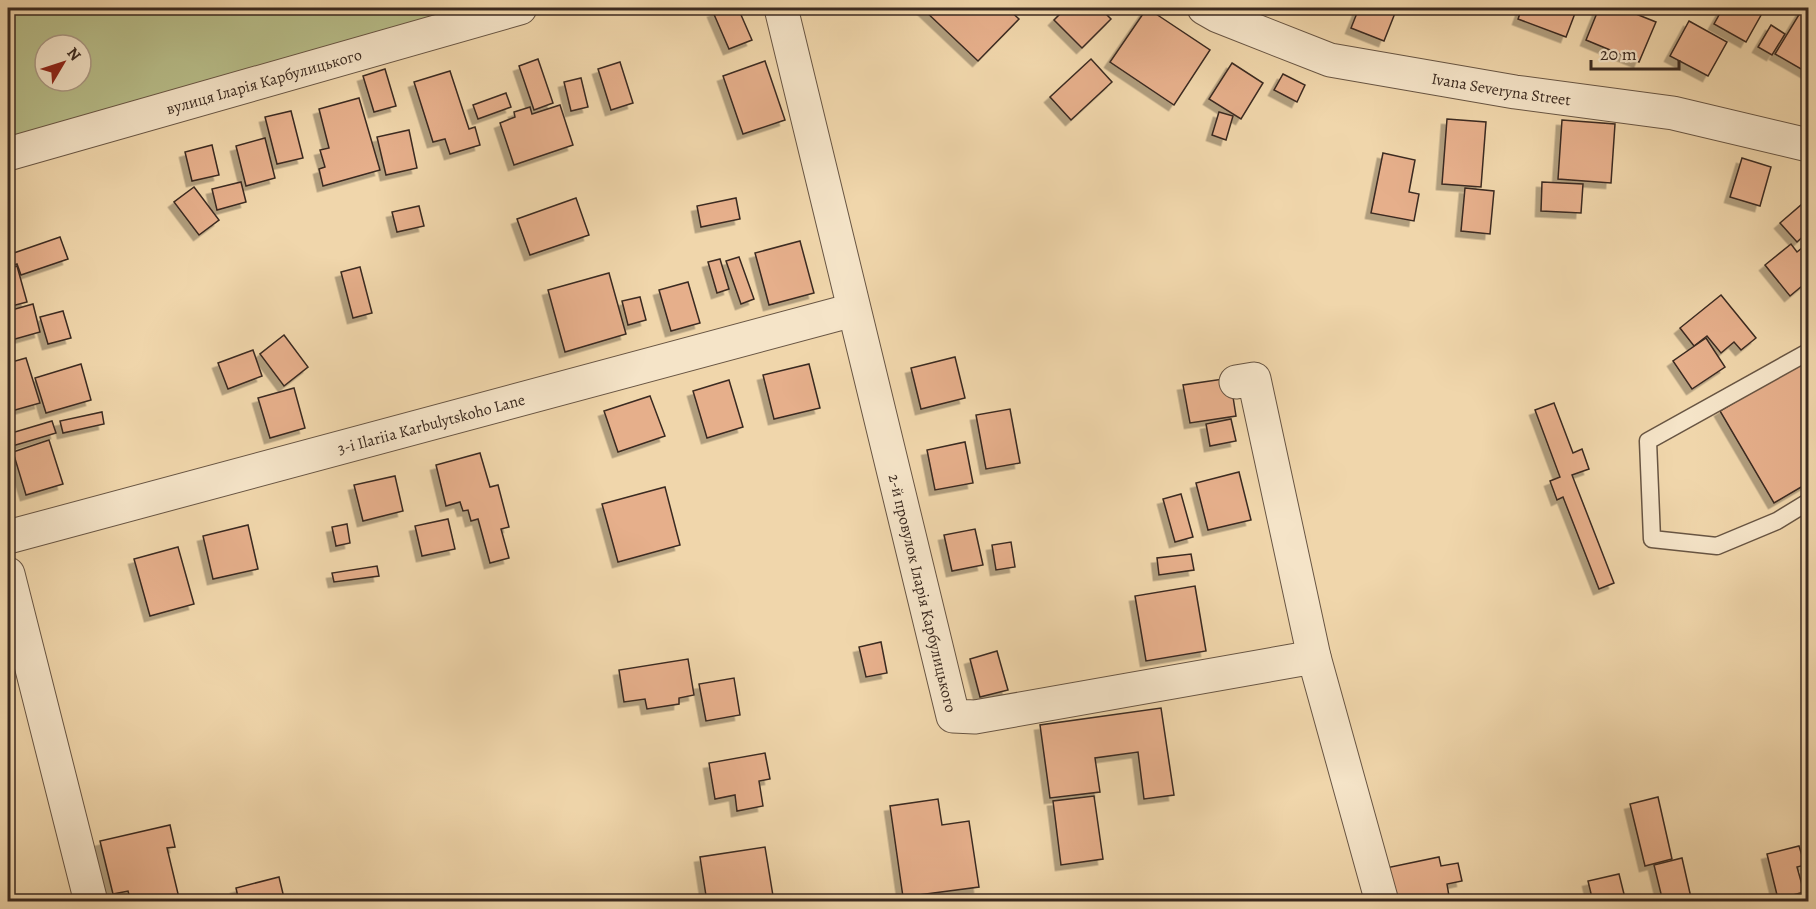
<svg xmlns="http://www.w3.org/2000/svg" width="1816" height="909" font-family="Alegreya,serif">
	<defs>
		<filter id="shadow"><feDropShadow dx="-5.5" dy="5.5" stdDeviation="0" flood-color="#0004"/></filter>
	</defs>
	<rect width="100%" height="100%" fill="#f0d6ab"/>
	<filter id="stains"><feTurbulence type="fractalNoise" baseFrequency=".00333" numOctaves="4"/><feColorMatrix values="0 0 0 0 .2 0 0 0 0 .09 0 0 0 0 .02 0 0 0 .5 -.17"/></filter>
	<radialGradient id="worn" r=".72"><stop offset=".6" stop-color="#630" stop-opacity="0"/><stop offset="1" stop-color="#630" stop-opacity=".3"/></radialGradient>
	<!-- green -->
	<path fill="#b8be8a" stroke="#7a7455" stroke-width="1.5" fill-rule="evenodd" d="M8 8H551L8 167ZM45 45H81V81H45Z"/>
	<!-- building -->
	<g fill="#e6af8b" stroke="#3b2a20" stroke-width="1.5" filter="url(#shadow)">
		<path d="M724 8H738L752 40 729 49 713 12Z"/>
		<path d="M922 8H1007L1019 19 978 61Z"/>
		<path d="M1066 8H1100L1111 19 1082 48 1054 20Z"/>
		<path d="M1147 8 1210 50 1174 105 1110 62Z"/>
		<path d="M1359 8H1397L1384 41 1351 28Z"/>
		<path d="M1522 8H1577L1566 37 1518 19Z"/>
		<path d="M1599 8H1621L1656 22 1639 62 1586 40Z"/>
		<path d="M1723 8H1765L1746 42 1714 24Z"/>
		<path d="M1803 8 1808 9V73L1775 54Z"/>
		<path d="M1689 21 1727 42 1708 76 1670 56Z"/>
		<path d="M1771 25 1785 34 1772 55 1758 47Z"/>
		<path d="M538 59 553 103 534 110 519 66Z"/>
		<path d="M1091 59 1112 82 1071 120 1050 97Z"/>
		<path d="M765 61 785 120 743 134 723 76Z"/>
		<path d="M620 62 633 103 611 110 598 69Z"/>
		<path d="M1232 63 1263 83 1241 119 1209 99Z"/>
		<path d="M385 69 396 106 374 112 363 76Z"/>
		<path d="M450 71 469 129 475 127 480 145 450 154 445 139 433 142 414 82Z"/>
		<path d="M1283 74 1305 85 1297 102 1274 90Z"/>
		<path d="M581 78 588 107 571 111 564 82Z"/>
		<path d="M506 93 511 107 478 119 473 105Z"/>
		<path d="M359 98 380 170 323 186 319 169 325 167 320 150 329 148 319 109Z"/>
		<path d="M560 105 573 145 514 165 500 123 515 117 514 112 530 107 532 114Z"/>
		<path d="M291 111 303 158 277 164 265 117Z"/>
		<path d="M1219 112 1233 116 1226 140 1212 135Z"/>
		<path d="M1447 119 1486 122 1481 187 1442 184Z"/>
		<path d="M1562 120 1615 124 1611 183 1558 179Z"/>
		<path d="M409 130 417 168 386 175 377 137Z"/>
		<path d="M265 138 275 178 246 186 236 146Z"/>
		<path d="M212 145 219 175 192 181 185 152Z"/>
		<path d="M1383 153 1415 160 1409 192 1419 194 1414 221 1371 213Z"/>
		<path d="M1742 158 1771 167 1760 206 1730 197Z"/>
		<path d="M241 182 246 202 217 210 212 189Z"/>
		<path d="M1542 182 1583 184 1581 213 1541 211Z"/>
		<path d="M194 187 219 220 199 235 174 202Z"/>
		<path d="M1465 188 1494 191 1490 234 1461 231Z"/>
		<path d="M576 198 589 235 530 255 517 219Z"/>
		<path d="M736 198 740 219 701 227 697 206Z"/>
		<path d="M1808 199V232L1797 242 1780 223Z"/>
		<path d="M419 206 424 226 397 232 392 212Z"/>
		<path d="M60 237 68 259 21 275 17 264 11 266 8 255Z"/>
		<path d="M800 241 814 293 769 305 755 253Z"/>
		<path d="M1808 243V281L1790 296 1765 265 1791 244 1797 252Z"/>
		<path d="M739 257 754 299 741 304 726 261Z"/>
		<path d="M720 259 729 289 717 293 708 262Z"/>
		<path d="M17 266 27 302 8 307V269Z"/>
		<path d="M360 267 372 313 353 318 341 272Z"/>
		<path d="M609 273 626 334 565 352 548 290Z"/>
		<path d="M688 282 700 323 671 331 659 290Z"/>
		<path d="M1721 295 1756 338 1741 350 1734 342 1721 353 1707 336 1694 346 1680 328Z"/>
		<path d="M640 297 646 320 628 325 622 301Z"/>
		<path d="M33 304 40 332 8 341V311Z"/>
		<path d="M63 311 71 338 48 344 40 317Z"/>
		<path d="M284 335 308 367 284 386 260 354Z"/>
		<path d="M1706 338 1725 367 1692 389 1673 361Z"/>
		<path d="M253 350 262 376 228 389 218 363Z"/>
		<path d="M955 357 965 398 921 409 911 368Z"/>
		<path d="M26 358 40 403 8 412V363Z"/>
		<path d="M1808 358V483L1774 503 1720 411Z"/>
		<path d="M81 364 91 400 46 413 35 378Z"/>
		<path d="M809 364 820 408 774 419 763 375Z"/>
		<path d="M1230 378 1236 416 1190 423 1183 385Z"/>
		<path d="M729 380 743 427 707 438 693 391Z"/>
		<path d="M294 388 305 428 270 438 258 398Z"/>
		<path d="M650 396 665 436 618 452 604 411Z"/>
		<path d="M1554 403 1573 453 1582 449 1589 469 1572 475 1614 583 1599 589 1563 497 1557 500 1550 481 1560 477 1535 410Z"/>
		<path d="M1010 409 1020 463 986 469 976 415Z"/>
		<path d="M102 412 104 424 63 433 60 421Z"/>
		<path d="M1231 419 1236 441 1210 446 1206 424Z"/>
		<path d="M52 421 56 433 9 447 8 434Z"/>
		<path d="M49 440 63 484 26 495 13 452Z"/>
		<path d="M965 442 973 483 935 490 927 450Z"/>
		<path d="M480 453 490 487 498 485 509 527 501 529 509 558 490 563 478 519 471 521 468 510 463 511 460 502 446 506 436 465Z"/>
		<path d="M1239 472 1251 520 1208 530 1196 483Z"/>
		<path d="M395 476 403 511 363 521 354 485Z"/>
		<path d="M665 487 680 545 618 562 602 504Z"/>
		<path d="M1181 494 1193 537 1175 542 1163 499Z"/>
		<path d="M448 519 455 549 422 556 415 526Z"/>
		<path d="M347 524 350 543 336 546 332 527Z"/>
		<path d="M248 525 258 569 213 579 203 536Z"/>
		<path d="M975 529 983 565 952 571 944 535Z"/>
		<path d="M1011 542 1015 567 996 570 992 545Z"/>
		<path d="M178 547 194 604 150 616 134 559Z"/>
		<path d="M1191 554 1194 570 1159 575 1157 558Z"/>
		<path d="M377 566 379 576 334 582 332 573Z"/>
		<path d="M1195 586 1206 651 1146 661 1135 596Z"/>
		<path d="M881 642 887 673 866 677 859 647Z"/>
		<path d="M997 651 1008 690 980 697 970 659Z"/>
		<path d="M688 659 694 695 679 698V704L647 709 645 699 624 702 619 670Z"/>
		<path d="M734 678 740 715 706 721 699 684Z"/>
		<path d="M1161 708 1174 795 1144 799 1138 752 1095 758 1100 792 1050 798 1040 725Z"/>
		<path d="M765 753 770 779 759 781 763 806 737 811 735 795 715 799 709 763Z"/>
		<path d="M1094 796 1103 859 1061 865 1053 801Z"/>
		<path d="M1658 797 1672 859 1645 866 1630 804Z"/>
		<path d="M938 799 942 825 969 821 979 887 903 897 890 806Z"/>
		<path d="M170 825 175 847 167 848 180 902H131L128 891 113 894 100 841Z"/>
		<path d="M1799 846 1805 865 1797 867 1804 892 1778 899 1767 854Z"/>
		<path d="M765 847 774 902H707L700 857Z"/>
		<path d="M1439 857 1441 866 1458 863 1462 881 1447 884 1450 902H1388L1381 869Z"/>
		<path d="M1682 858 1692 902H1663L1654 865Z"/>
		<path d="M1619 874 1626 902H1593L1588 881Z"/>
		<path d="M279 877 285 902H239L236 888Z"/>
	</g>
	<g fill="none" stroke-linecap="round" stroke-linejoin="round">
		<!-- service casing -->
		<g stroke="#685543" stroke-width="19">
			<path id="service" d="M1808 352 1648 441 1652 539 1717 546 1777 521 1808 502"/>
		</g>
		<!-- minor casing -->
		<g stroke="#685543" stroke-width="35">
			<g id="minor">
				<path id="s1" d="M781 8 953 716 975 717 1314 657 1382 902"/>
				<path id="s2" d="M1204 8 1218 16 1330 60 1515 92 1673 113 1808 145"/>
				<path id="s3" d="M8 154 520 8"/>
				<path d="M1236 382 1254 379 1314 657"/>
				<path id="s4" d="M8 537 853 310"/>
				<path d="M8 574 91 902"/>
			</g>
		</g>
		<!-- service -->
		<use href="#service" stroke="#f5e4c8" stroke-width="16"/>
		<!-- minor -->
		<use href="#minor" stroke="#f5e4c8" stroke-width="33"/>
	</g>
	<g text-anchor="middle" stroke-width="4.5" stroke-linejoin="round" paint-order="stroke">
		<!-- street labels -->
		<g font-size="16" fill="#3b2a20" stroke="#f5e4c8">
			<text dy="6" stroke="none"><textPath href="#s3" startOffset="266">вулиця Іларія Карбулицького</textPath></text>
			<text dy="6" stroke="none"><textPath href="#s2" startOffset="310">Ivana Severyna Street</textPath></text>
			<text dy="6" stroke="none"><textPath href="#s4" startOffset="438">3-i Ilariia Karbulytskoho Lane</textPath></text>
			<text dy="6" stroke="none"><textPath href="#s1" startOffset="602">2-й провулок Іларія Карбулицького</textPath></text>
		</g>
	</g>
	<!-- margin -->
	<rect width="1816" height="909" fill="none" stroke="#f0d6ab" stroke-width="30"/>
	<rect x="9" y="9" width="1798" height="891" fill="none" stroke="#3b2a20" stroke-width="3"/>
	<rect x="15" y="15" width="1786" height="879" fill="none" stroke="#3b2a20" stroke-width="1.5"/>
	<!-- north arrow -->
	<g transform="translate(63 63) rotate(51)"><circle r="28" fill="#f5e4c8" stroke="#ab9a85" stroke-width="1.5"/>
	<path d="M0-4.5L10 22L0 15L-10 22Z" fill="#8f2418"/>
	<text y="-9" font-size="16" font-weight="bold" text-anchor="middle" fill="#3b2a20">N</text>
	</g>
	<!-- scale -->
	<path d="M1591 60v9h88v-9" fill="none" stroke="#3b2a20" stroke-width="3"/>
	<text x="1600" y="60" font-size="18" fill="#3b2a20" stroke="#f5e4c8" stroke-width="4.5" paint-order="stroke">20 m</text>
	<rect width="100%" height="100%" filter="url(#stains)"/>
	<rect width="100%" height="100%" fill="url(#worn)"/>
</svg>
